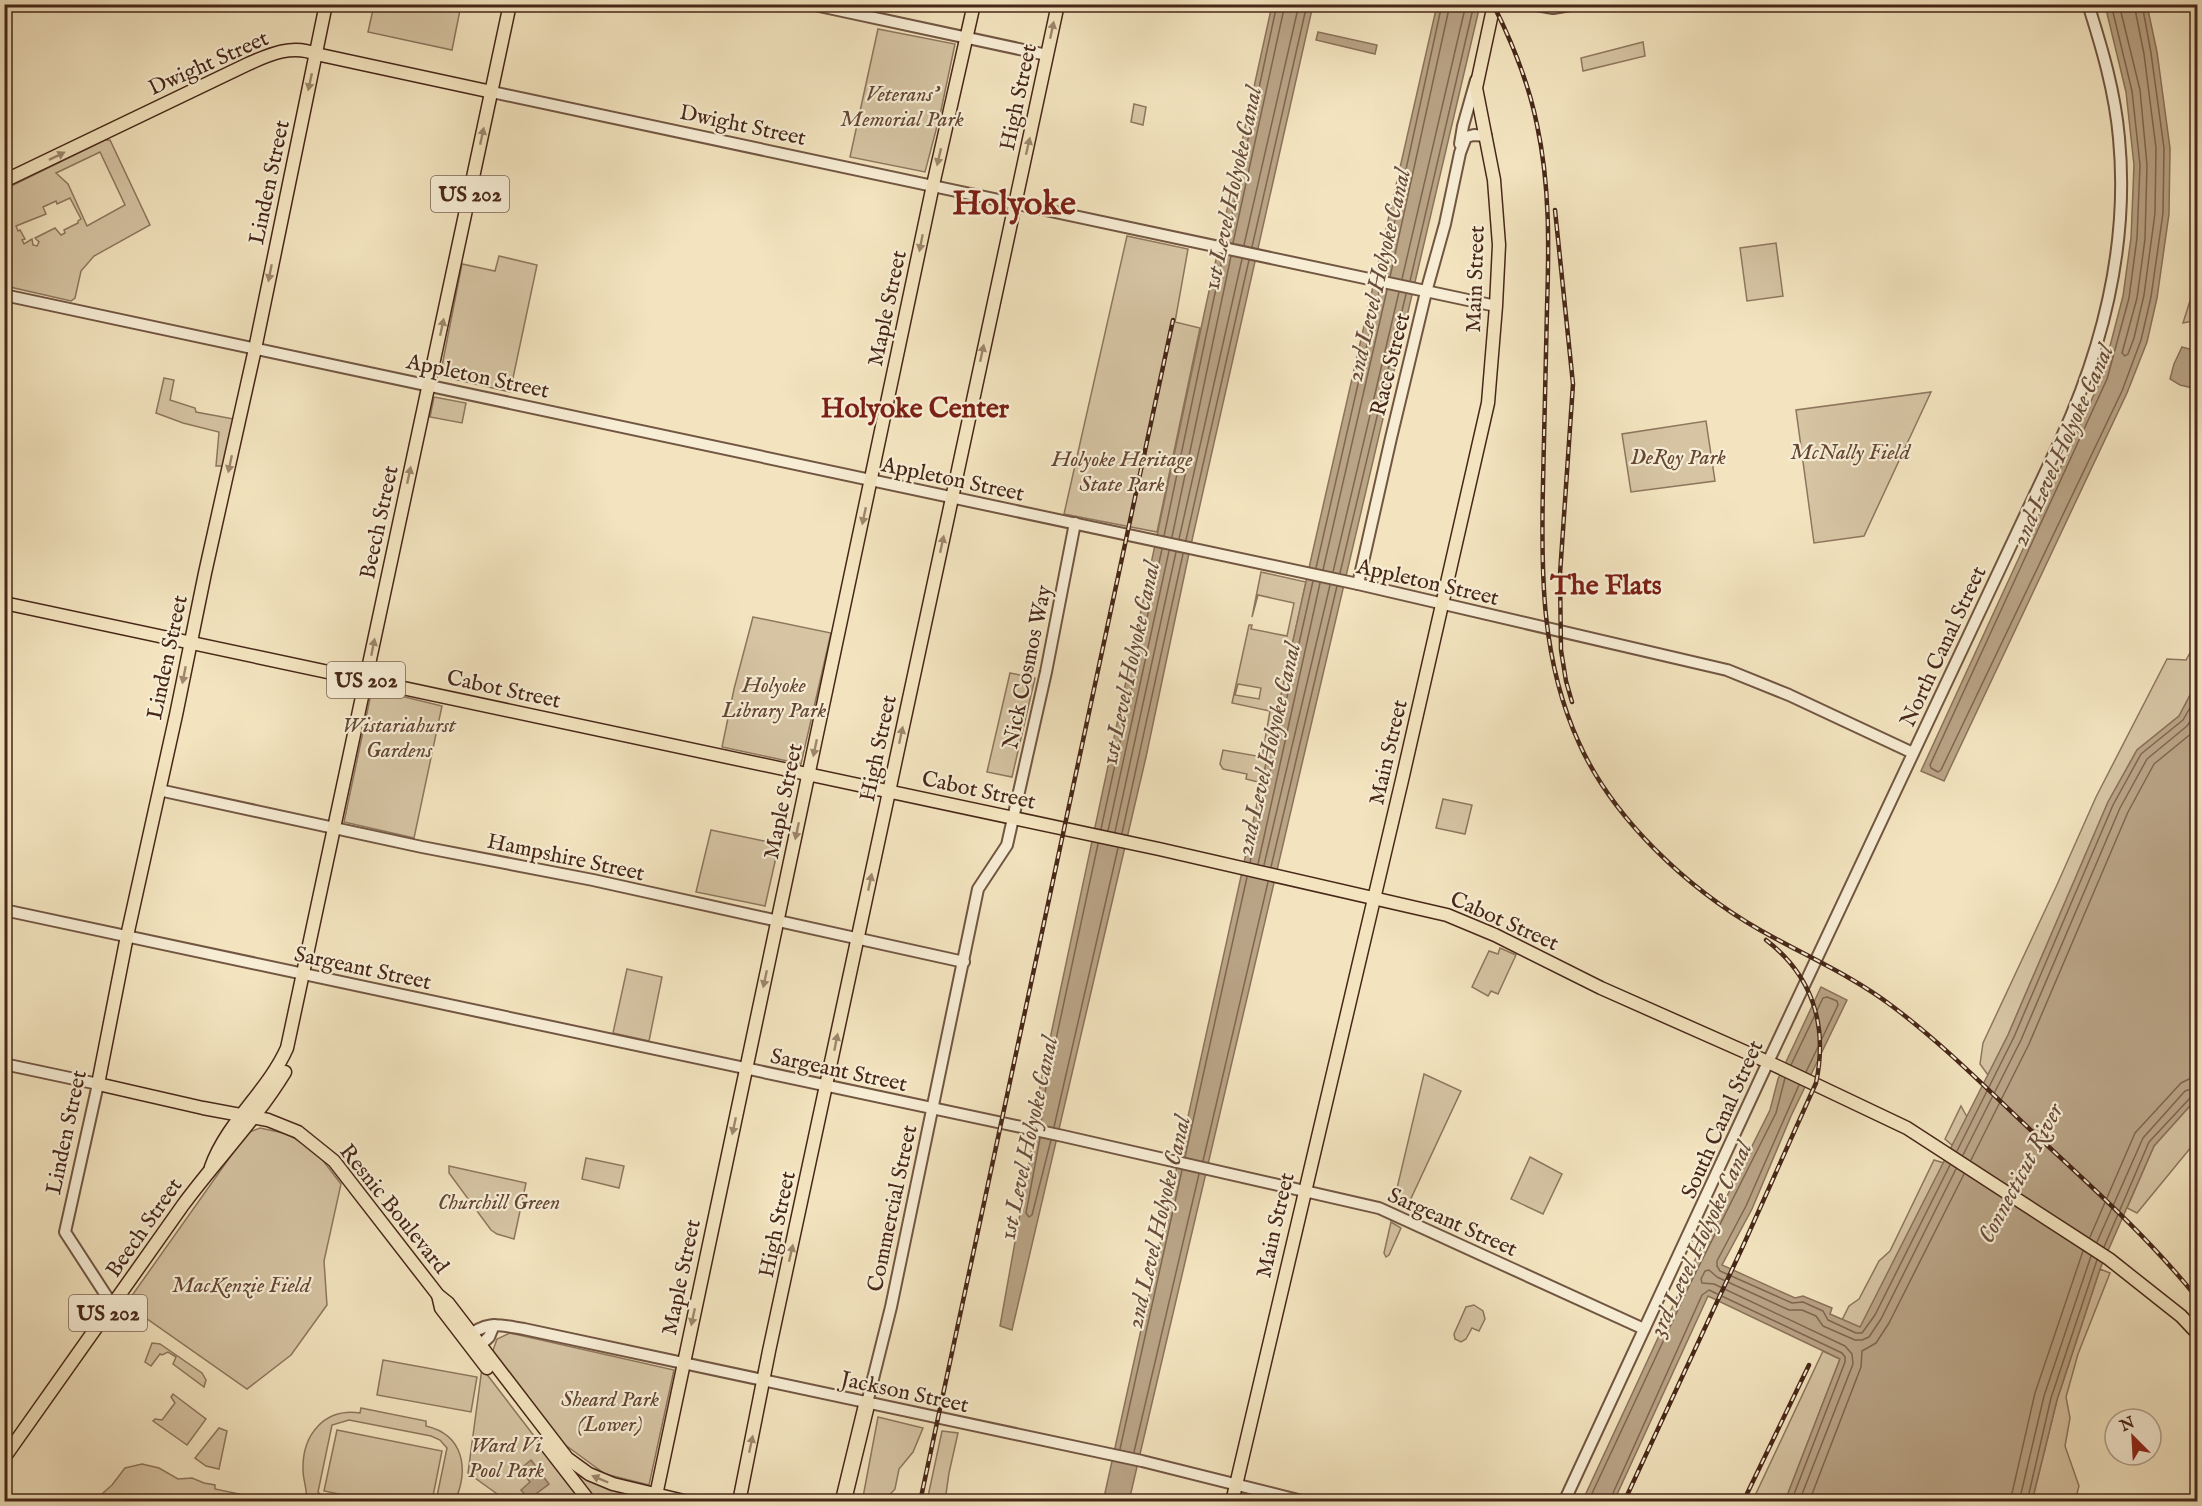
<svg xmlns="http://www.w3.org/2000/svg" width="2202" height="1506" font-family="'IM FELL English',serif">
	<rect width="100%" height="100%" fill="#f3e4bf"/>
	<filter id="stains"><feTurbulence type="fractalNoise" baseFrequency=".00333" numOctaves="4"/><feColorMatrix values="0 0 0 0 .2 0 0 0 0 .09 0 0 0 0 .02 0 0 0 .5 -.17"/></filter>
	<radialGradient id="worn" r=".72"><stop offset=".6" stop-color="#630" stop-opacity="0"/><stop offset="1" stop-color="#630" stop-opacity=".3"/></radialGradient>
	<!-- green -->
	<g fill="#d6c4a3" stroke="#8e765e" stroke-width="1.5" fill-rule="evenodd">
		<path d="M374 5H461L452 50 368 32Z"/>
		<path d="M878 29 955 44 940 115 925 172 850 157Z"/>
		<path d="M1643 42 1645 56 1583 71 1581 58Z"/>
		<path d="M1134 104 1146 107 1143 125 1131 122Z"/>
		<path d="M105 140H110L150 225 94 256 81 271 75 298 71 301 10 287 5 274V189ZM100 152 125 205 87 226 68 184 56 173ZM70 198 81 219 78 221V223L64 230 65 233 61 235 55 228 35 238 39 242 37 246 33 245 32 239 24 244 22 240 25 239 20 230 18 231 16 226 46 214 43 207 56 201 57 204Z"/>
		<path d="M1127 236 1188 249 1175 322 1200 328 1157 532 1064 514Z"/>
		<path d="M1776 243 1783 296 1747 301 1740 248Z"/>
		<path d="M499 256 537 265 510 392 440 376 462 264 495 271Z"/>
		<path d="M2197 279V320L2183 323Z"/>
		<path d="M164 378 174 380 170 400 195 408 196 412 234 419 223 466H216L219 432 183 423 156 413Z"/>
		<path d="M1931 392 1864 536 1814 543 1796 410Z"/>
		<path d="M434 397 466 403 462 423 430 417Z"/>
		<path d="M1706 421 1715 481 1631 492 1622 434Z"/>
		<path d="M1261 572 1306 582 1262 783 1246 779 1247 774 1223 769 1220 764 1223 750 1262 757 1270 711 1232 703 1249 625H1252L1251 629 1287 636 1294 603 1258 595 1252 617ZM1238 684 1261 688 1259 699 1235 695Z"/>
		<path d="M753 617 831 633 801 764 722 747 734 689Z"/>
		<path d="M2197 640V682L2179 716 2137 750 2108 802 2008 1035 1988 1075 1980 1064 1983 1043 2056 887 2096 797 2167 659 2186 660Z"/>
		<path d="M1010 673 1035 678 1012 777 987 772Z"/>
		<path d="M372 689 442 706 414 838 344 822Z"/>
		<path d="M1443 799 1472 805 1465 834 1436 828Z"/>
		<path d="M711 830 779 844 765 906 696 892Z"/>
		<path d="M1500 948 1516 955 1498 994 1491 991 1488 996 1472 987 1489 951 1498 954Z"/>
		<path d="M627 969 662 977 649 1041 613 1033Z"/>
		<path d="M1424 1074 1461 1091 1407 1207 1394 1201Z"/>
		<path d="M2197 1098V1140L2137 1213 2127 1208 2154 1146Z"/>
		<path d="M1961 1106 1967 1117 1953 1146 1945 1139Z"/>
		<path d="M260 1128 288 1134 318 1154 341 1184 324 1261 327 1305 291 1355 247 1389 126 1304 247 1133Z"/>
		<path d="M1530 1157 1562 1174 1543 1214 1511 1199Z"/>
		<path d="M586 1158 624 1166 619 1188 582 1179Z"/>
		<path d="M1934 1160 1944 1163 1869 1312 1860 1328 1842 1320 1849 1306 1859 1299 1879 1261 1890 1251Z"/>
		<path d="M449 1166 526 1183 514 1239 497 1234 491 1230 449 1173Z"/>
		<path d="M1391 1222 1401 1228 1389 1255 1386 1257 1384 1253Z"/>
		<path d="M2100 1269 2110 1273 2078 1354 2066 1397 2070 1418 2065 1446 2079 1486 2075 1501 2032 1502 2057 1400Z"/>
		<path d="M1474 1305 1483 1311 1485 1319 1479 1331 1472 1328 1466 1339 1461 1342 1455 1339 1454 1334 1466 1307Z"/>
		<path d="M510 1333 674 1370 649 1485 605 1474 564 1444 492 1353 497 1339Z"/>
		<path d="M152 1343 160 1344 202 1373 206 1380 204 1387 173 1364 176 1357 168 1352 162 1355 160 1354 151 1366 145 1362Z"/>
		<path d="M1823 1351 1840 1359 1785 1501 1752 1502Z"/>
		<path d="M383 1360 477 1377 471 1412 377 1395Z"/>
		<path d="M482 1368 584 1501H507L468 1473Z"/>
		<path d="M173 1394 206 1419 187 1445 153 1421 155 1419 162 1420 175 1403 171 1397Z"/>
		<path d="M361 1408 426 1421V1426C464 1435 469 1469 455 1501H436L447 1448 440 1440 431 1436 349 1420 332 1425 318 1492 327 1501H306C308 1490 303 1481 303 1470 302 1435 324 1408 360 1413Z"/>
		<path d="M878 1417 923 1428 913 1452 899 1469 895 1489 886 1499 863 1497Z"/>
		<path d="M219 1428 227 1431 219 1469 206 1466 195 1458Z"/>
		<path d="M337 1430 442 1451 432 1501H373L324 1491Z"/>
		<path d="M942 1431 958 1433 949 1473 945 1501H927Z"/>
		<path d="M142 1464 159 1468 178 1479 192 1478 204 1483 215 1485V1489L272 1501 162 1502 150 1499 149 1502 94 1501 112 1485 125 1468Z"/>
		<path d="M571 1468 648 1498V1501H597Z"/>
	</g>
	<!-- water -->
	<g fill="#b9a486" stroke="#8b725a" stroke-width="1.5">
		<path d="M1272 5H1313L1188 558 1146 757 1012 1330 1000 1326 1033 1141 1040 1086 1206 305Z"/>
		<path d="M1437 5H1480L1129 1501 1103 1502 1311 559Z"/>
		<path d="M2105 5H2147L2157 52 2170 148 2169 214 2157 298 2147 342 2127 393 1944 781 1921 771 2102 377 2123 296 2131 238 2134 165 2126 92Z"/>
		<path d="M1318 32 1377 45 1375 54 1316 40Z"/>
		<path d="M2182 347 2197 351V389L2180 385 2170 379 2174 364Z"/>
		<path d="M2197 682V1098L2154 1146 2100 1269 2057 1400 2032 1501H1785L1840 1359 1708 1296 1614 1501 1582 1502 1683 1284 1770 1110 1778 1079 1821 987 1847 1000 1791 1116 1752 1209 1722 1265 1795 1298 1803 1296 1832 1308 1830 1314 1860 1327 2008 1035 2108 802 2137 750 2179 716Z"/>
		<path d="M531 1460 549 1484 529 1499 521 1490 530 1482 520 1469Z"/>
	</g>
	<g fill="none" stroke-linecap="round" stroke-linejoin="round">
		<!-- shore -->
		<g stroke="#80664f" stroke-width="1.5">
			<path d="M2111 4 2132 91 2140 165 2137 238 2129 298 2107 379 1930 765 1931 768 1938 772 1941 770 2122 391 2141 340 2151 297 2163 213 2164 148 2151 53 2142 4"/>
			<path d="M2119 4 2140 90 2147 165 2145 239 2137 298 2122 353 2125 356 2128 354 2134 338 2144 295 2155 213 2156 148 2144 54 2134 4"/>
			<path d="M1226 242 1277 4"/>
			<path d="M1233 243 1285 4"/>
			<path d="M1244 245 1299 4"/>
			<path d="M1252 247 1307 4"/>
			<path d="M1383 275 1442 4"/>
			<path d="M1390 277 1450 4"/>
			<path d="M1402 279 1466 4"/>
			<path d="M1410 281 1474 4"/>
			<path d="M1164 536 1223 255"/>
			<path d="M1172 537 1231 256"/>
			<path d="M1179 539 1242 259"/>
			<path d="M1186 540 1249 260"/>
			<path d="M1316 568 1380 288"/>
			<path d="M1323 570 1387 290"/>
			<path d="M1333 572 1399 292"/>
			<path d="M1340 573 1406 294"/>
			<path d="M1101 829 1162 549"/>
			<path d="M1108 831 1169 551"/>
			<path d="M1115 832 1176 552"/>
			<path d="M1122 833 1183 554"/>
			<path d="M1250 862 1313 581"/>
			<path d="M1258 864 1320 583"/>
			<path d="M1264 865 1330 585"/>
			<path d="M1271 867 1337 586"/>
			<path d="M1791 1065 1823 998 1827 997 1837 1001 1838 1005 1806 1072"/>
			<path d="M1799 1085 1746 1206 1717 1261V1266L1720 1271 1792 1303 1803 1302 1823 1311 1828 1320 1856 1333H1862L1875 1315 1950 1165"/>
			<path d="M1041 1124 1046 1086 1098 844"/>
			<path d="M1054 1127 1118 848"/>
			<path d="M1040 1138 1026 1213 1029 1217 1032 1215 1051 1140"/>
			<path d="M1957 1151 2014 1037 2113 805 2141 754 2183 720 2198 694"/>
			<path d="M1963 1155 2021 1040 2120 808 2147 759 2187 726 2198 710"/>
			<path d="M1185 1157 1247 877"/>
			<path d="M1971 1160 2029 1044 2128 812 2154 764 2198 728"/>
			<path d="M1203 1161 1268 882"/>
			<path d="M2090 1237 2135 1133 2181 1083 2189 1079 2198 1078"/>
			<path d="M2097 1242 2143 1138 2185 1091 2198 1087"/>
			<path d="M2104 1247 2149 1142 2191 1097 2198 1094"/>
			<path d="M1120 1449 1182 1170"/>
			<path d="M1134 1452 1199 1174"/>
			<path d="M1588 1502 1689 1286 1776 1113 1785 1078"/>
			<path d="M1609 1502 1702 1295 1709 1290 1842 1353 1845 1357V1362L1791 1502"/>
			<path d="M1799 1502 1853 1364 1852 1354 1845 1346 1714 1284 1702 1283 1701 1279 1705 1271 1709 1270 1717 1277 1789 1310H1802L1816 1316 1823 1326 1855 1340H1862L1869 1337 1881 1319 1956 1169"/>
			<path d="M1809 1502 1861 1367 1862 1351 1876 1343 1889 1323 1964 1174"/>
			<path d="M2010 1502 2035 1393 2083 1251"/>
			<path d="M2019 1502 2044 1396 2091 1256"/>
			<path d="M2027 1502 2051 1398 2097 1260"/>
		</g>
		<!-- minor casing -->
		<g stroke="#725642" stroke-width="14">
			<g id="minor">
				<path d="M810 4 1047 55"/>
				<path d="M1531 4 1553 8 1576 4"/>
				<path d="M492 92 1496 306"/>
				<path d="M1460 144 1463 126 1476 80"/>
				<path d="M4 295 1358 584 1727 670 1789 695 1913 753"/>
				<path d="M1358 584 1391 438 1426 292 1445 224 1460 153 1466 137 1474 135 1486 136"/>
				<path d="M159 790 422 847 593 880 964 962"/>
				<path d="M4 910 1063 1136 1379 1208 1644 1329"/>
				<path d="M4 1064 98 1084 65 1232 113 1306"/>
				<path d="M466 1338C487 1320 499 1325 524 1329L1142 1461 1306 1502"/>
				<path d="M475 1350 489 1337 494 1325"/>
				<path d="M867 1403 891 1307 978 889 1007 845 1046 672 1075 523"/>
				<path d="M1564 1502 1768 1062 2061 439C2104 344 2129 243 2119 138 2115 92 2102 48 2088 4"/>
			</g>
		</g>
		<!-- major casing -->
		<g stroke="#472718" stroke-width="15">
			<g id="major">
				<path d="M326 4 255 349 205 573 176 715 127 936 98 1084 203 1108 268 1120 298 1132 334 1161 438 1295 448 1303 567 1458 589 1474 613 1484 688 1502"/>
				<path d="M4 181 248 64C270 54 293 44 316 54L492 92"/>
				<path d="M4 603 1159 849 1447 915 1495 935 1601 988 1768 1062 1907 1128 2109 1259 2181 1316 2198 1334"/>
				<path d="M211 1167C227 1122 268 1091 287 1048L510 4"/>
				<path d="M438 1295 441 1308 487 1368"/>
				<path d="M545 1444 590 1502"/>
				<path d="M4 1458 183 1205C216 1160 255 1121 285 1072"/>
				<path d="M655 1500 933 185 974 4"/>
				<path d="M739 1502 769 1351 1058 4"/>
				<path d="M1232 1502 1402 780 1488 403 1496 306 1499 245 1494 180 1476 88 1494 4"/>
			</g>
		</g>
		<!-- highway casing -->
		<g stroke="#472718" stroke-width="18">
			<path id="highway" d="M843 1502 867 1403"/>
		</g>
		<!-- minor -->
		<use href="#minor" stroke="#f7edd5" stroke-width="10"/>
		<!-- major -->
		<use href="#major" stroke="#f3e4bf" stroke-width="12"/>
		<!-- highway -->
		<use href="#highway" stroke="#f3e4bf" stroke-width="15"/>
		<!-- rail casing -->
		<g stroke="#472718" stroke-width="4.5">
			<g id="rail">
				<path d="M1493 4C1512 42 1529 84 1537 125 1550 185 1549 247 1547 308 1546 367 1544 425 1543 484 1541 573 1541 660 1579 743 1613 819 1688 889 1760 930 1804 955 1851 975 1892 1006 1943 1044 1988 1090 2035 1134 2092 1187 2149 1238 2198 1299"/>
				<path d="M1555 210 1573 384 1560 574 1561 650 1566 681 1572 702"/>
				<path d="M920 1502 1173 320"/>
				<path d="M1624 1502 1743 1246 1816 1083C1828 1026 1813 976 1766 940"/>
				<path d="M1743 1502 1809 1365"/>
			</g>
		</g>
		<!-- rail -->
		<use href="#rail" stroke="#f7edd5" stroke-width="2" stroke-dasharray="7" stroke-linecap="butt"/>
	</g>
	<!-- one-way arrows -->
	<defs><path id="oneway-solid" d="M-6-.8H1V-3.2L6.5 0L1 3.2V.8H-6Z" transform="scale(1.5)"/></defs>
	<g fill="#9d866c">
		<use href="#oneway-solid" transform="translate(1052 30) rotate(-78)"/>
		<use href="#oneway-solid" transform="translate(310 82) rotate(102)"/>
		<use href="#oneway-solid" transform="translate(482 136) rotate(-78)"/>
		<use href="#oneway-solid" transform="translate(1028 146) rotate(-77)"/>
		<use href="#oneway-solid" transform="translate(57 156) rotate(-26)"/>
		<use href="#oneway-solid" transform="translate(939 157) rotate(103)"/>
		<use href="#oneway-solid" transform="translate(921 243) rotate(101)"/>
		<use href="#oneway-solid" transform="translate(270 273) rotate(101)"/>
		<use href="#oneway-solid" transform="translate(442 327) rotate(-78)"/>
		<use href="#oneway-solid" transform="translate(982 353) rotate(-78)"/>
		<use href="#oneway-solid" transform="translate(230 464) rotate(102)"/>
		<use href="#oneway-solid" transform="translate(409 475) rotate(-78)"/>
		<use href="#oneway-solid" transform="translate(864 516) rotate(102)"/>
		<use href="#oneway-solid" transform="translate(942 544) rotate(-78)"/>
		<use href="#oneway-solid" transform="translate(373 647) rotate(-79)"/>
		<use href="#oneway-solid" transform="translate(184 675) rotate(101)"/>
		<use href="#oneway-solid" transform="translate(901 735) rotate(-78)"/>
		<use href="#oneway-solid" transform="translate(815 748) rotate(102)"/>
		<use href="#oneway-solid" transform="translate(797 831) rotate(102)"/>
		<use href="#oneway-solid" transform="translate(870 882) rotate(-78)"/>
		<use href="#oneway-solid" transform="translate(765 979) rotate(102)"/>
		<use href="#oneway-solid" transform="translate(836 1042) rotate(-79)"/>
		<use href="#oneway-solid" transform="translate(734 1126) rotate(102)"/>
		<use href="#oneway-solid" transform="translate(791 1253) rotate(-77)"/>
		<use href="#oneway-solid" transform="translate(693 1317) rotate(102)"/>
		<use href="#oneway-solid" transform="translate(751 1444) rotate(-78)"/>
		<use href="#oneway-solid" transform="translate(600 1479) rotate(-157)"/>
	</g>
	<g text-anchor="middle" stroke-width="4.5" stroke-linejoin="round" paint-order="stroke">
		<!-- shield labels -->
		<g fill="#f7edd5" stroke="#7c6251" stroke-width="1.5">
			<rect x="431" y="176" width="78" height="36" rx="4.5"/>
			<rect x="327" y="662" width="78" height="36" rx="4.5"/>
			<rect x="69" y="1295" width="78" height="36" rx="4.5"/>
		</g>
		<g font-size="21" font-weight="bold" fill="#472718">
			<text x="470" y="201">US 202</text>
			<text x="366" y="687">US 202</text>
			<text x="108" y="1320">US 202</text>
		</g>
		<!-- street labels -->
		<g font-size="22" fill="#472718" stroke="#f7edd5">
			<text transform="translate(208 62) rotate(-24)" y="8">Dwight Street</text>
			<text transform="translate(1017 97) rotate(-78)" y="8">High Street</text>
			<text transform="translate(743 124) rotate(12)" y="8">Dwight Street</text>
			<text transform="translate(268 182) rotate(-78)" y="8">Linden Street</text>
			<text transform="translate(1474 279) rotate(-88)" y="8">Main Street</text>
			<text transform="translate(886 308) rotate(-78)" y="8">Maple Street</text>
			<text transform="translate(1389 364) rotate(-76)" y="8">Race Street</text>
			<text transform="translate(478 375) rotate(12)" y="8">Appleton Street</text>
			<text transform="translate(953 478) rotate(12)" y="8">Appleton Street</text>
			<text transform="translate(378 522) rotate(-78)" y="8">Beech Street</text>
			<text transform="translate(1428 581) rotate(13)" y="8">Appleton Street</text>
			<text transform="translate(1942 646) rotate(-65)" y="8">North Canal Street</text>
			<text transform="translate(166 657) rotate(-78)" y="8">Linden Street</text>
			<text transform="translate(1026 667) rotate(-78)" y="8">Nick Cosmos Way</text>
			<text transform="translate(504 688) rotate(12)" y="8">Cabot Street</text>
			<text transform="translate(877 748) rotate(-78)" y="8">High Street</text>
			<text transform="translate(1387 752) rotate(-77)" y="8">Main Street</text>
			<text transform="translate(979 789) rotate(12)" y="8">Cabot Street</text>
			<text transform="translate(782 801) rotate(-78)" y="8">Maple Street</text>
			<text transform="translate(566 856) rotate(12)" y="8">Hampshire Street</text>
			<text transform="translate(1505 920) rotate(24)" y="8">Cabot Street</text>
			<text transform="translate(363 967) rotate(12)" y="8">Sargeant Street</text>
			<text transform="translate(839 1069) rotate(12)" y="8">Sargeant Street</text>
			<text transform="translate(1721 1119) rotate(-66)" y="8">South Canal Street</text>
			<text transform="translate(65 1132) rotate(-78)" y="8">Linden Street</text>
			<text transform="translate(395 1208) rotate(51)" y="8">Resnic Boulevard</text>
			<text transform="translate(891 1208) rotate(-78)" y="8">Commercial Street</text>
			<text transform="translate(1453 1221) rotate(24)" y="8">Sargeant Street</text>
			<text transform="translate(776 1224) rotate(-78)" y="8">High Street</text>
			<text transform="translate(1274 1225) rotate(-77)" y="8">Main Street</text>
			<text transform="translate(143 1227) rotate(-55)" y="8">Beech Street</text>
			<text transform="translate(680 1277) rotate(-78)" y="8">Maple Street</text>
			<text transform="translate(905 1391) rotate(12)" y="8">Jackson Street</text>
		</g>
		<!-- park labels -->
		<g font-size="22" font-style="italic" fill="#644634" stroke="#f7edd5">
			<text x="902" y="101">Veterans'<tspan x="902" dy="25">Memorial Park</tspan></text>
			<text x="1850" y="459">McNally Field</text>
			<text x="1678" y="464">DeRoy Park</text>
			<text x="1122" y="466">Holyoke Heritage<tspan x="1122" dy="25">State Park</tspan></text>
			<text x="774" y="692">Holyoke<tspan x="774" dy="25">Library Park</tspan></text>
			<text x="399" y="732">Wistariahurst<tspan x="399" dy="25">Gardens</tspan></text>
			<text x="499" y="1209">Churchill Green</text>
			<text x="241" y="1292">MacKenzie Field</text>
			<text x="610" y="1406">Sheard Park<tspan x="610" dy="25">(Lower)</tspan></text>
			<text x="506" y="1452">Ward Vi<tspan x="506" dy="25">Pool Park</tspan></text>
		</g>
		<!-- water labels -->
		<g font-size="24" font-style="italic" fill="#694c39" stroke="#f7edd5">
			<text transform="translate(1232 188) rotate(-78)" y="8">1st Level Holyoke Canal</text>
			<text transform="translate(1378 275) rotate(-77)" y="8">2nd Level Holyoke Canal</text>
			<text transform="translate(2062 445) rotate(-66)" y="8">2nd Level Holyoke Canal</text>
			<text transform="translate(1130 663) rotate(-78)" y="8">1st Level Holyoke Canal</text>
			<text transform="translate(1268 749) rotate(-77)" y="8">2nd Level Holyoke Canal</text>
			<text transform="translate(1028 1138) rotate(-78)" y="8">1st Level Holyoke Canal</text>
			<text transform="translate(2020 1173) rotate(-62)" y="8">Connecticut River</text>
			<text transform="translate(1158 1222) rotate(-77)" y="8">2nd Level Holyoke Canal</text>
			<text transform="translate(1700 1239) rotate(-65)" y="8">3rd Level Holyoke Canal</text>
		</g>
		<!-- district labels -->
		<g font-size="28" font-weight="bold" fill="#7a1f14" stroke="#f7edd5">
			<text x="915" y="417">Holyoke Center</text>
			<text x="1606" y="594">The Flats</text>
		</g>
		<!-- town labels -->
		<g font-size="34" font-weight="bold" fill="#7a1f14" stroke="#f7edd5">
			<text x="1014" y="214">Holyoke</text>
		</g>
	</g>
	<!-- margin -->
	<rect width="2202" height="1506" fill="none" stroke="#f3e4bf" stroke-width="24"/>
	<rect x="6" y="6" width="2190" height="1494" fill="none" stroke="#472718" stroke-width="3"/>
	<rect x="12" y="12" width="2178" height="1482" fill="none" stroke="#472718" stroke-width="1.5"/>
	<!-- north arrow -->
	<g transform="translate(2133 1437) rotate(336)"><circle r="28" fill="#f7edd5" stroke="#b19e89" stroke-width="1.5"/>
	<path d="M0-4.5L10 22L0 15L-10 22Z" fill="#8f2418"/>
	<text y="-9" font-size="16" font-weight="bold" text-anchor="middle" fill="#472718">N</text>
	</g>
	<rect width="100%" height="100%" filter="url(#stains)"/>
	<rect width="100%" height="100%" fill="url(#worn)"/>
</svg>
